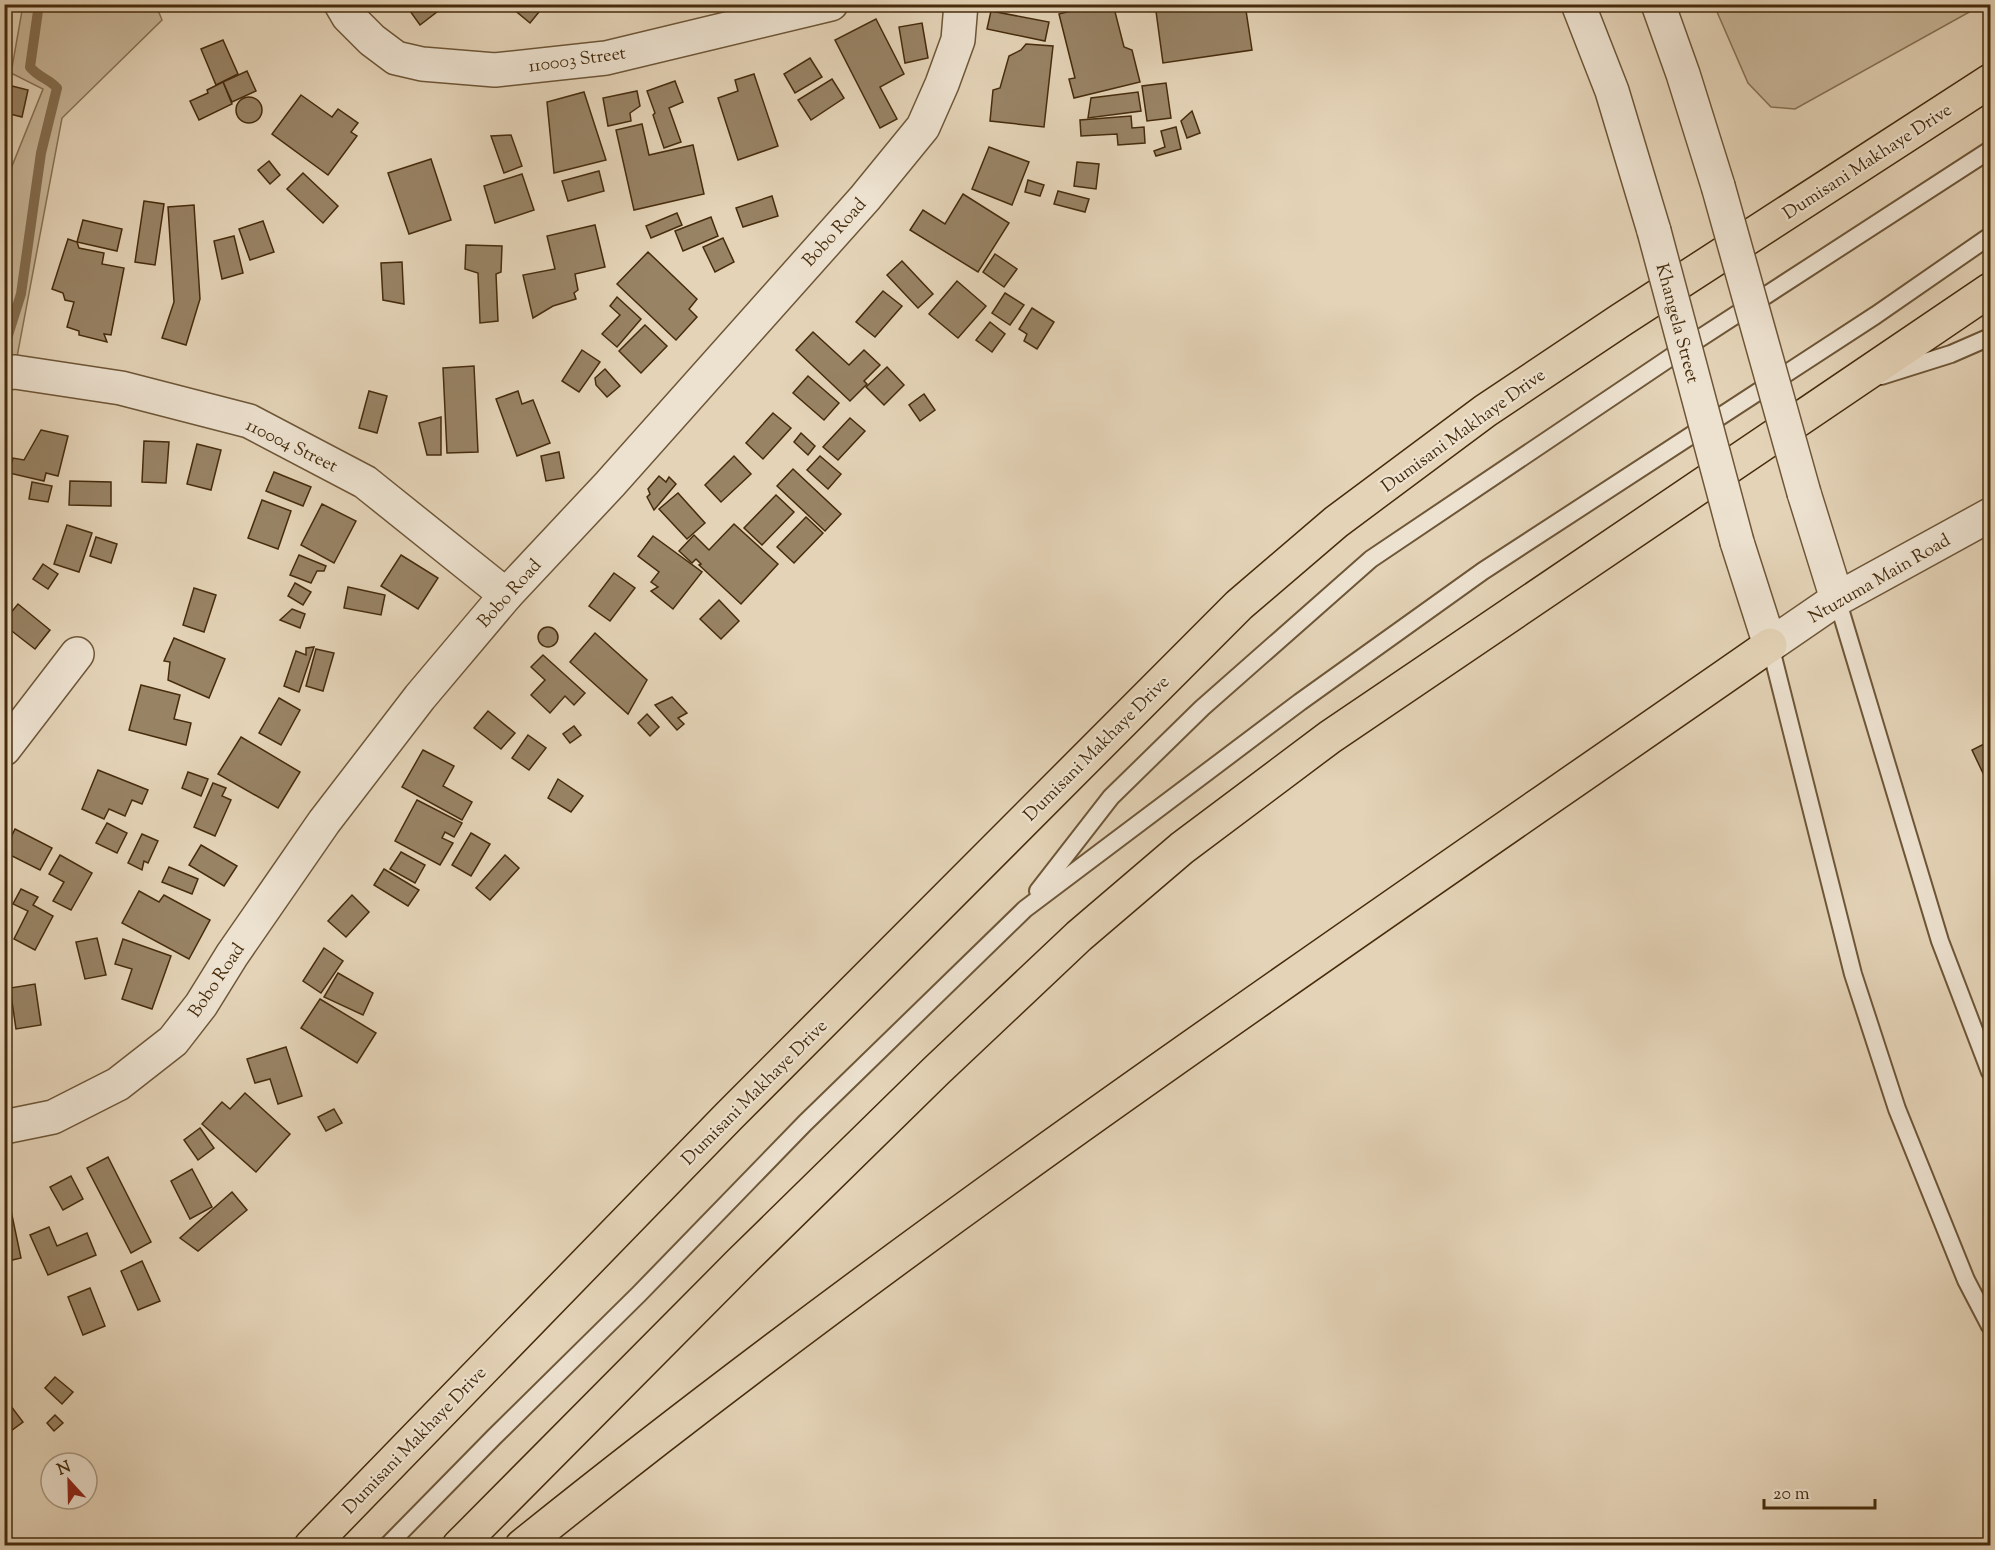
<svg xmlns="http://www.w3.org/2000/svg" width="1995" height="1550" font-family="'Sorts Mill Goudy',serif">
	<rect width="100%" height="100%" fill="#e4d3b7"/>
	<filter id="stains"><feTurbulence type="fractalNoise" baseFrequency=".00333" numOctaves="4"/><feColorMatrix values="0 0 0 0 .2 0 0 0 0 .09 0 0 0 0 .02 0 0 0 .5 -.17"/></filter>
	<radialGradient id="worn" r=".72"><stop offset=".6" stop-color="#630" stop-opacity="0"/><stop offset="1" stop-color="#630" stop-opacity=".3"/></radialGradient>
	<!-- green -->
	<g fill="#c9b79a" stroke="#887253" stroke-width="1.5">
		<path d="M23 5H156L162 20 62 118 17 357H5L4 186 43 89 11 73Z"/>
		<path d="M1714 5H1982L1795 109 1771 107 1748 83Z"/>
	</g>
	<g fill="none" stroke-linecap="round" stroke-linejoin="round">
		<!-- stream -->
		<path stroke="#846e50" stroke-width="10" d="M4 348 21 294 41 153 57 88C48 78 39 78 30 67L39 4"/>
	</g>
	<!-- building -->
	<g fill="#988365" stroke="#462c0c" stroke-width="1.5">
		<path d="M405 4H439L442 8 420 25Z"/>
		<path d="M507 4H540L543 7 530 23Z"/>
		<path d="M1097 4H1113L1124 47 1132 50 1140 82 1074 98 1069 79 1075 78 1059 14Z"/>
		<path d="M1155 4H1245L1252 50 1163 63Z"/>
		<path d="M991 11 1049 22 1045 41 987 29Z"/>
		<path d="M876 19 904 74 880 87 897 119 880 128 835 40Z"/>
		<path d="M922 23 928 58 905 63 899 27Z"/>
		<path d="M223 40 238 74 216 85 201 49Z"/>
		<path d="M1026 44 1053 46 1044 127 990 121 993 90 1000 88 1009 56 1021 50Z"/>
		<path d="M810 58 822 77 795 93 784 74Z"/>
		<path d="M247 71 256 91 232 102 223 82Z"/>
		<path d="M754 74 778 146 738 160 718 98 738 91 735 80Z"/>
		<path d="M832 79 844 98 811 120 798 100Z"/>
		<path d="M675 81 683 102 669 108 681 142 664 148 653 115 655 113 647 91Z"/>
		<path d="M223 82 232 104 199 120 190 101 208 93 207 90Z"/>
		<path d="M1166 83 1171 118 1147 121 1142 86Z"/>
		<path d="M12 86 28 90 22 117 6 113Z"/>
		<path d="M637 91 640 106 630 113 631 121 608 126 603 98Z"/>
		<path d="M584 92 606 160 554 173 547 102Z"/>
		<path d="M1138 92 1141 111 1088 118 1091 98Z"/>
		<path d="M301 95 332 117 338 109 358 123 351 132 357 136 328 175 272 134Z"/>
		<circle cx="249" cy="110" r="13"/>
		<path d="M1192 111 1200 133 1187 138 1181 121Z"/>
		<path d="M1131 116 1132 128 1144 127 1145 143 1118 145 1117 134 1081 136 1080 120Z"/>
		<path d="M642 124 649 155 693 145 704 194 634 210 616 130Z"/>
		<path d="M1176 127 1181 149 1156 156 1154 151 1165 147 1161 131Z"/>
		<path d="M511 135 522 166 504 173 491 136Z"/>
		<path d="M989 147 1029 162 1012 205 972 189Z"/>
		<path d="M431 159 451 220 409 234 388 173Z"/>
		<path d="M269 161 280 175 270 184 258 170Z"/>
		<path d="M1077 162 1099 164 1096 189 1074 186Z"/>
		<path d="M599 171 604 191 568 201 562 181Z"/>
		<path d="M303 173 338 206 323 223 287 189Z"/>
		<path d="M522 174 534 210 495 223 484 186Z"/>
		<path d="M1028 180 1044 185 1040 196 1025 192Z"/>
		<path d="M1058 191 1089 199 1085 212 1054 204Z"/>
		<path d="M963 194 1009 223 978 272 910 230 923 210 945 224Z"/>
		<path d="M772 196 778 216 743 227 736 208Z"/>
		<path d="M144 201 164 204 155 265 135 262Z"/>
		<path d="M194 205 200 299 186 345 162 338 174 302 168 207Z"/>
		<path d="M677 213 682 225 651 238 646 226Z"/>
		<path d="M711 217 718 236 683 251 675 231Z"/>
		<path d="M83 220 122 229 117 251 77 242Z"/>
		<path d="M263 221 274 252 250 260 239 229Z"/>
		<path d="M595 225 605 267 575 274 578 290 574 293 576 299 553 306 533 318 523 275 555 269 547 236Z"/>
		<path d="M234 236 243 273 222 279 214 241Z"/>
		<path d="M723 238 734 262 715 272 703 247Z"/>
		<path d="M68 239 77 242 79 248 104 253 102 264 124 268 111 335 104 334 107 342 79 335V331L67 327 74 302 65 300 63 293 52 289Z"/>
		<path d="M466 245 502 246 501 272 496 274 498 321 480 323 478 273 465 269Z"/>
		<path d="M648 252 697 299 689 309 697 317 676 340 617 284Z"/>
		<path d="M995 254 1017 269 1004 287 983 272Z"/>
		<path d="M902 261 933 294 918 308 887 275Z"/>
		<path d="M402 262 404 304 383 300 381 263Z"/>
		<path d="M957 281 986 306 958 338 929 314Z"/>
		<path d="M883 291 902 306 875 337 856 322Z"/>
		<path d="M1005 293 1024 305 1010 325 992 313Z"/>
		<path d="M617 297 641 319 617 347 602 334 620 315 610 306Z"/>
		<path d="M1032 308 1054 322 1037 349 1024 341 1027 334 1019 329Z"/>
		<path d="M990 322 1005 334 992 352 976 340Z"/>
		<path d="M645 325 667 346 641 373 619 351Z"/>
		<path d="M813 332 849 365 864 350 880 365 864 381 867 384 850 401 796 350Z"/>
		<path d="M582 350 600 362 579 392 562 381Z"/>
		<path d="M474 366 478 452 447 453 443 368Z"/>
		<path d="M887 367 904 385 884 405 866 387Z"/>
		<path d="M605 369 620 386 607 397 596 385 595 378Z"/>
		<path d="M808 376 839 403 824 420 793 393Z"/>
		<path d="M369 391 387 396 377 433 359 428Z"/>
		<path d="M518 391 522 404 533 400 550 443 517 456 496 399Z"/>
		<path d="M924 394 935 410 920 421 909 405Z"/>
		<path d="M773 413 791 428 763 459 746 443Z"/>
		<path d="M441 417V455H427L419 423Z"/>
		<path d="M850 418 865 431 838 460 823 447Z"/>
		<path d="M41 430 68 436 58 476 46 473 44 481 9 473 13 458 24 460Z"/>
		<path d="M801 433 815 446 808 455 794 442Z"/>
		<path d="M144 441 169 442 166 483 142 482Z"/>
		<path d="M197 444 221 450 211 490 187 484Z"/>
		<path d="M559 452 564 478 546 481 541 456Z"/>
		<path d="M734 456 751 474 721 502 705 485Z"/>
		<path d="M820 456 841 474 828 489 807 470Z"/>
		<path d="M793 469 841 514 825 531 777 486Z"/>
		<path d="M274 472 311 487 303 506 266 491Z"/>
		<path d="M659 476 666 482 669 477 676 484 654 510 647 497 650 494 648 489Z"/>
		<path d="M70 481 111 482V506L69 505Z"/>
		<path d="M32 482 52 486 48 502 29 499Z"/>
		<path d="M678 493 705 523 687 539 659 509Z"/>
		<path d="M776 495 794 512 762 545 744 528Z"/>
		<path d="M262 500 291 511 278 549 248 538Z"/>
		<path d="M322 504 356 521 334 563 301 545Z"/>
		<path d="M806 517 823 533 794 563 777 547Z"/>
		<path d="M734 524 778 564 741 604 699 565 701 564 696 559 692 563 679 551 694 535 709 550Z"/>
		<path d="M67 525 92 533 79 572 54 564Z"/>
		<path d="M653 536 702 572 673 609 651 591 658 587 651 582 659 572 638 556Z"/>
		<path d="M96 537 117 544 111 563 90 556Z"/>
		<path d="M299 555 326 566 324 571H317L311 583 290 575Z"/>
		<path d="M401 555 438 578 418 609 381 586Z"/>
		<path d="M43 564 58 574 48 589 33 579Z"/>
		<path d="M614 573 635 588 610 621 589 606Z"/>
		<path d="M295 583 311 592 303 605 288 596Z"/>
		<path d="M348 587 385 595 381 615 344 608Z"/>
		<path d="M194 588 216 595 204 632 183 625Z"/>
		<path d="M719 600 739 621 721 639 700 619Z"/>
		<path d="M18 604 50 630 35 649 4 625V621Z"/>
		<path d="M292 609 305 614 300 628 280 620Z"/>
		<circle cx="548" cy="637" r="10"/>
		<path d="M595 633 647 680 628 714 570 662Z"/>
		<path d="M174 638 225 659 209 698 168 680 170 662 164 661Z"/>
		<path d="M314 647 299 692 284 686 296 651 306 655V648Z"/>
		<path d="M316 649 334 653 323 691 306 686Z"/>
		<path d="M543 655 585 693 574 705 565 696 550 713 531 695 545 680 531 667Z"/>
		<path d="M141 685 180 695 174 719 191 723 186 745 129 730Z"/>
		<path d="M672 697 687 713 678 718 684 724 677 730 655 705Z"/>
		<path d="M279 698 300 710 281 745 259 733Z"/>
		<path d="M488 711 515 733 501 749 474 728Z"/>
		<path d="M647 714 659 727 650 736 638 723Z"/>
		<path d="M574 726 581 735 570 743 563 734Z"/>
		<path d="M528 735 546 748 529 770 512 758Z"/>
		<path d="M241 737 300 772 278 808 218 774Z"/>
		<path d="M1990 741V788L1972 750Z"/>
		<path d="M423 750 454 766 443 786 472 802 462 820 402 787Z"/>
		<path d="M98 770 148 790 142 804 132 800 125 816 109 809 104 819 82 809Z"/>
		<path d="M188 772 208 779 201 796 182 788Z"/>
		<path d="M558 779 583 796 571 812 548 798Z"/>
		<path d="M213 783 226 788 222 796 231 800 215 836 194 827Z"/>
		<path d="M417 800 462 823 454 837 445 832 442 838 453 843 440 865 395 841Z"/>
		<path d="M107 823 127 833 117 853 96 843Z"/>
		<path d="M15 829 52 848 40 870 4 852Z"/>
		<path d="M471 833 490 844 471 876 452 865Z"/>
		<path d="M142 834 158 841 148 863 144 861 142 870 128 863Z"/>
		<path d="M201 845 237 866 224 886 189 865Z"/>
		<path d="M401 852 425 865 415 883 390 869Z"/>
		<path d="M60 855 92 873 71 910 53 901 64 882 49 874Z"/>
		<path d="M505 855 519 868 490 900 476 888Z"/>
		<path d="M169 867 198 879 192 894 162 882Z"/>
		<path d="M384 869 419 890 408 906 374 885Z"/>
		<path d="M21 889 38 897 33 905 53 916 35 950 14 939 28 911 13 904Z"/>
		<path d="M139 891 159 902 164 895 210 920 189 959 122 923Z"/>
		<path d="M352 895 369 912 346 937 328 921Z"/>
		<path d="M97 938 106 975 85 979 76 942Z"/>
		<path d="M123 939 171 956 152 1009 122 999 132 969 115 964Z"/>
		<path d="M324 948 343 961 321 993 303 981Z"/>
		<path d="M338 973 373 993 363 1015 324 997Z"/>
		<path d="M35 984 41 1025 16 1029 10 988Z"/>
		<path d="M320 999 376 1033 357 1063 301 1028Z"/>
		<path d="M286 1047 302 1096 278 1104 270 1079 255 1083 247 1059Z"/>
		<path d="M245 1093 290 1134 256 1172 202 1124 222 1102 230 1109Z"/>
		<path d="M334 1109 342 1123 326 1131 318 1117Z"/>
		<path d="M200 1128 214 1148 198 1160 184 1140Z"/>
		<path d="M108 1157 151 1242 131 1253 87 1168Z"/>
		<path d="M192 1169 212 1207 190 1219 171 1181Z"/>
		<path d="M71 1176 83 1199 63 1210 50 1187Z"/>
		<path d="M6 1187 21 1258 4 1262V1188Z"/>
		<path d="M232 1192 247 1210 198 1251 180 1238Z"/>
		<path d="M49 1227 57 1246 87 1233 96 1255 48 1275 30 1235Z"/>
		<path d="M142 1261 160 1301 138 1310 121 1271Z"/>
		<path d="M90 1288 105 1326 83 1335 68 1297Z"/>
		<path d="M55 1377 73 1392 62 1404 45 1388Z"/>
		<path d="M4 1397 23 1422 4 1436Z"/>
		<path d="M55 1415 63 1423 54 1431 47 1423Z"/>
	</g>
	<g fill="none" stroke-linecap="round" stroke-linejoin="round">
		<!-- service casing -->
		<g stroke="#6e5637" stroke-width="20">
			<g id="service">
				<path d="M1881 376 1951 354 1990 337"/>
				<path d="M1837 599 1940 941 1990 1072"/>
				<path d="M1770 645 1853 974 1897 1109 1966 1280 1990 1326"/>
				<path d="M1038 891 1111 797 1202 708 1371 559 1674 355 1990 150"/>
				<path d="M387 1546 494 1437 639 1294 805 1123 1025 909 1300 702 1483 571 1876 315 1990 236"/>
			</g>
		</g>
		<!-- minor casing -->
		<g stroke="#6e5637" stroke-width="36">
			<g id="minor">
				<path d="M341 4 348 16 372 40 396 58 422 64 495 70 606 58 831 4"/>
				<path d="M4 373 15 372 121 388 249 421 365 482 506 595"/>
				<path d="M4 749 77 654"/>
				<path d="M4 1127 53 1117 118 1084 173 1041 201 1005 232 955 324 822 420 697 506 595 610 484 865 198 923 127 942 84 958 40 961 4"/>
			</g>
		</g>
		<!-- tertiary casing -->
		<g stroke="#6e5637" stroke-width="36">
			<g id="tertiary">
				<path d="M1578 4 1612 91 1654 231"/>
				<path d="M1658 4 1683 74 1718 186"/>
				<path d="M1804 493 1837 599"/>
				<path d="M1737 542 1770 645 1837 599 1990 515"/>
			</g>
		</g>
		<!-- primary casing -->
		<g stroke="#462c0c" stroke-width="36">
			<g id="primary">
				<path d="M311 1546 729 1116 1239 605 1336 522 1485 411 1621 320 1990 81"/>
				<path d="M459 1546 739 1264 936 1071 1079 936 1182 848 1330 737 1990 290"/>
				<path d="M522 1546C922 1224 1349 938 1770 645"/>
			</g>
		</g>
		<!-- service -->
		<use href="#service" stroke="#ede2d0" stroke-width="16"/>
		<!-- minor -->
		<use href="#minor" stroke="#ede2d0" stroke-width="33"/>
		<!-- tertiary -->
		<use href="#tertiary" stroke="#ede2d0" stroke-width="33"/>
		<!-- primary -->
		<use href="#primary" stroke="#e4d3b7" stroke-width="33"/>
		<!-- tertiary-bridge casing -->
		<g stroke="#6e5637" stroke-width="36" stroke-linecap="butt">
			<g id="tertiary-bridge">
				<path d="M1718 186 1804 493"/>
				<path d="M1654 231 1737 542"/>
			</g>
		</g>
		<!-- tertiary-bridge -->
		<use href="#tertiary-bridge" stroke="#ede2d0" stroke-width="33"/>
	</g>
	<g text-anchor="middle" stroke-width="4.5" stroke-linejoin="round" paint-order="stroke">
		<!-- street labels -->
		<g font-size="18" fill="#462c0c" stroke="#ede2d0">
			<text transform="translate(577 59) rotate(-8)" y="6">110003 Street</text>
			<text transform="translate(1867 161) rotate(-33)" y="6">Dumisani Makhaye Drive</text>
			<text transform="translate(834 232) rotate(-48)" y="6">Bobo Road</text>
			<text transform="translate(1678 323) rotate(75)" y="6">Khangela Street</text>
			<text transform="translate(1463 430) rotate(-36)" y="6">Dumisani Makhaye Drive</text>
			<text transform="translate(292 445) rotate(26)" y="6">110004 Street</text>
			<text transform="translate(1879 578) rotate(-30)" y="6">Ntuzuma Main Road</text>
			<text transform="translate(509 593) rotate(-48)" y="6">Bobo Road</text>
			<text transform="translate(1096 748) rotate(-45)" y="6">Dumisani Makhaye Drive</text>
			<text transform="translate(216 980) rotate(-56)" y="6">Bobo Road</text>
			<text transform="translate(754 1092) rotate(-45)" y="6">Dumisani Makhaye Drive</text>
			<text transform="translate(414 1440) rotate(-46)" y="6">Dumisani Makhaye Drive</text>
		</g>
	</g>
	<!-- margin -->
	<rect width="1995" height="1550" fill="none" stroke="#e4d3b7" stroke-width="24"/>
	<rect x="6" y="6" width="1983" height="1538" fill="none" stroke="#462c0c" stroke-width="3"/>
	<rect x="12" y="12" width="1971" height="1526" fill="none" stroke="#462c0c" stroke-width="1.5"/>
	<!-- north arrow -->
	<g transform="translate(69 1481) rotate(338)"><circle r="28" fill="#ede2d0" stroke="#aa9982" stroke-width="1.5"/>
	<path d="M0-4.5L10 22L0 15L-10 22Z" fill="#8f2418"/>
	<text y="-9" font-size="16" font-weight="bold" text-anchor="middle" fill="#462c0c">N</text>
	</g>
	<!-- scale -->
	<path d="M1764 1499v9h111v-9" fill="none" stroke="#462c0c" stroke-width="3"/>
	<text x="1773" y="1499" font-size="18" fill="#462c0c" stroke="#ede2d0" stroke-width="4.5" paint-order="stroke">20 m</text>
	<rect width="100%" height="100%" filter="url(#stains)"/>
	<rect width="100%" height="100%" fill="url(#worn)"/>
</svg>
